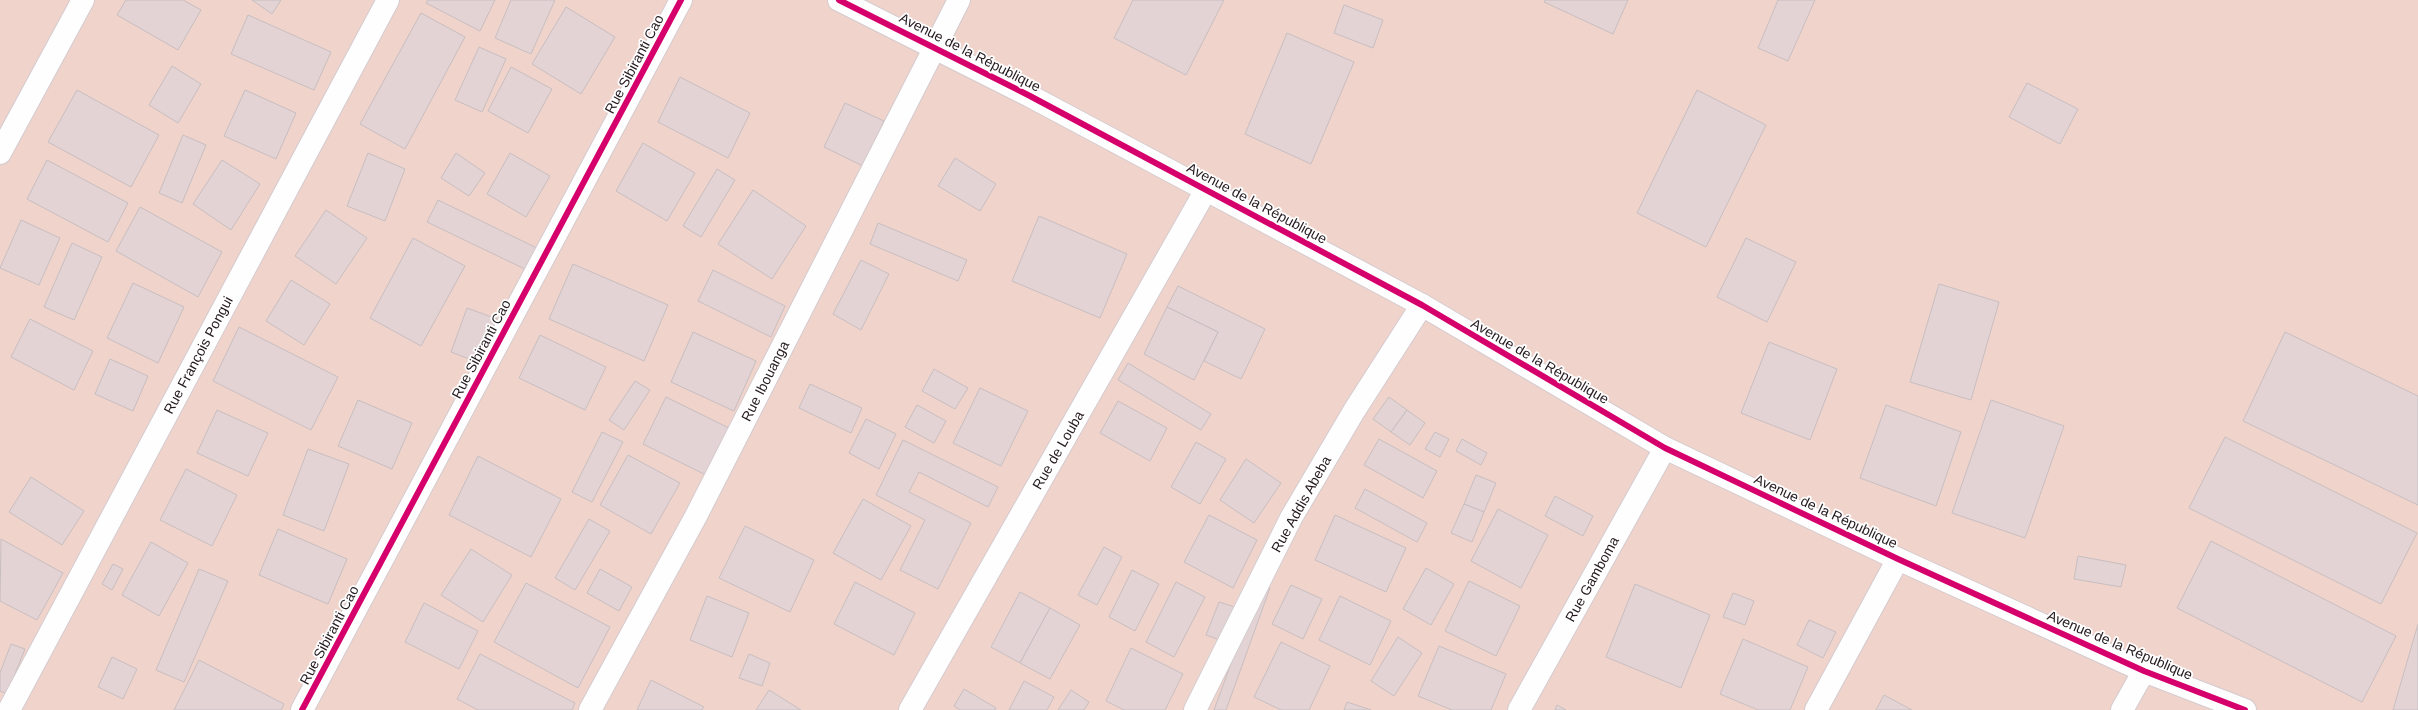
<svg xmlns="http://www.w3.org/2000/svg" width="2418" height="710" font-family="Arial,sans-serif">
	<rect width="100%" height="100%" fill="#fcf5f8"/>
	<!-- green -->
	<rect fill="#f0d3cb" x="0" y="0" width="2418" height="710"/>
	<!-- building -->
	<g fill="#e3d3d5" stroke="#c8bec0">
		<path d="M126 0H183L201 10 178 50 117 15Z"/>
		<path d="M252 0H281L272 14Z"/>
		<path d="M428 0H495L480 31 426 3Z"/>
		<path d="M511 0H555L531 54 495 38Z"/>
		<path d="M1133 0H1224L1186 75 1114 38Z"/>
		<path d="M1545 0H1628L1613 34 1544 2Z"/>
		<path d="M1778 0H1815L1788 61 1758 48Z"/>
		<path d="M1344 5 1383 20 1373 48 1334 33Z"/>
		<path d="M566 7 615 37 581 94 532 64Z"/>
		<path d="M421 13 465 37 405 149 360 124Z"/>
		<path d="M248 15 331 52 314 90 231 54Z"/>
		<path d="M1287 33 1354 62 1311 164 1245 134Z"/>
		<path d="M479 47 506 59 482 112 455 100Z"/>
		<path d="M172 66 201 84 178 123 149 105Z"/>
		<path d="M511 67 552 89 528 133 488 111Z"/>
		<path d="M680 77 750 113 728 158 658 122Z"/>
		<path d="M2027 83 2078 109 2060 144 2009 117Z"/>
		<path d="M77 90 159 135 131 187 48 142Z"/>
		<path d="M245 90 296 113 276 159 224 136Z"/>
		<path d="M1697 90 1766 125 1706 247 1637 213Z"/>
		<path d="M845 103 884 121 863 166 824 147Z"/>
		<path d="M183 135 206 145 182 203 159 193Z"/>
		<path d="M643 143 695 173 667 221 616 191Z"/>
		<path d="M368 153 405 169 385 221 347 206Z"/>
		<path d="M456 153 485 173 469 196 441 178Z"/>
		<path d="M510 153 550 176 526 217 487 194Z"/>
		<path d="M955 158 996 184 980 211 938 186Z"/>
		<path d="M47 160 128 203 108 242 27 199Z"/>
		<path d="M222 160 260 184 231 230 193 204Z"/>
		<path d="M717 169 735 180 701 237 683 226Z"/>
		<path d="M753 190 806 226 772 279 718 244Z"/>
		<path d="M438 200 541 250 531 272 427 222Z"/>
		<path d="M140 207 222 252 198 297 116 251Z"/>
		<path d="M326 210 367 238 336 284 295 256Z"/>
		<path d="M1039 216 1127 254 1100 318 1012 281Z"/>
		<path d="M21 220 60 238 39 285 0 268Z"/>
		<path d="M878 223 967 260 958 281 870 244Z"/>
		<path d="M413 238 465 266 421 346 370 318Z"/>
		<path d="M1746 238 1796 262 1767 322 1717 297Z"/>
		<path d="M72 243 102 257 74 320 44 307Z"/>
		<path d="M861 260 889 274 861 330 833 314Z"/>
		<path d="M573 264 668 305 644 361 549 319Z"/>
		<path d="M713 270 785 306 771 337 698 301Z"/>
		<path d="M291 280 330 304 304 345 266 321Z"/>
		<path d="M133 283 184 307 158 363 107 338Z"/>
		<path d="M1939 284 1999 302 1971 400 1910 382Z"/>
		<path d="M1178 286 1265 329 1241 379 1204 361 1218 332 1167 307Z"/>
		<path d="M1167 307 1218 332 1194 380 1144 354Z"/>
		<path d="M467 308 497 319 480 363 451 352Z"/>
		<path d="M30 319 93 351 74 390 11 357Z"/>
		<path d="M239 327 338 377 311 430 213 381Z"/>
		<path d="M693 332 756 361 734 411 671 382Z"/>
		<path d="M2285 332 2418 396V505L2243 421Z"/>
		<path d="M540 335 606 367 585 410 519 378Z"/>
		<path d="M1769 342 1837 369 1810 440 1741 413Z"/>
		<path d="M110 359 148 376 133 411 95 394Z"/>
		<path d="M1128 363 1211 414 1201 430 1118 380Z"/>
		<path d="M934 369 968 388 955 409 922 391Z"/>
		<path d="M635 381 650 390 624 430 609 420Z"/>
		<path d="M810 384 862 408 851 433 799 408Z"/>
		<path d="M980 388 1028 411 1001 466 953 443Z"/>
		<path d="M666 397 729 428 706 475 643 444Z"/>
		<path d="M1389 397 1407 410 1391 432 1373 419Z"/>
		<path d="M358 400 412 423 392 469 338 446Z"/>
		<path d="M1991 400 2064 426 2025 538 1952 513Z"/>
		<path d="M1118 401 1167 428 1150 461 1100 433Z"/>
		<path d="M917 405 946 421 934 443 905 427Z"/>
		<path d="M1886 405 1961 432 1936 506 1860 478Z"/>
		<path d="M217 410 268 433 248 476 197 453Z"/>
		<path d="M1407 410 1425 423 1410 445 1391 432Z"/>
		<path d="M866 419 896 434 879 469 849 453Z"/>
		<path d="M602 432 623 442 592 502 572 492Z"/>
		<path d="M1435 432 1449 439 1440 457 1425 449Z"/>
		<path d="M2225 437 2417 533 2381 604 2189 508Z"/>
		<path d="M1379 439 1437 471 1423 498 1364 465Z"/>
		<path d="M1462 439 1487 453 1481 465 1456 451Z"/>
		<path d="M903 440 998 487 988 507 919 472 909 492 971 523 938 589 900 570 925 520 876 495Z"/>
		<path d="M1196 442 1226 459 1200 504 1171 487Z"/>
		<path d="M308 449 349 464 324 531 283 515Z"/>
		<path d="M628 455 680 483 651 534 600 505Z"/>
		<path d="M478 456 561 499 531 557 449 515Z"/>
		<path d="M1246 459 1281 483 1254 523 1220 500Z"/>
		<path d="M186 469 237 495 212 546 160 520Z"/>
		<path d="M1476 475 1496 483 1484 512 1464 504Z"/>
		<path d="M31 477 84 511 62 545 9 512Z"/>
		<path d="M1365 489 1427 523 1417 542 1355 508Z"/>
		<path d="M1555 496 1593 516 1583 536 1545 516Z"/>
		<path d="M863 499 911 526 881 580 833 553Z"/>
		<path d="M1464 504 1484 512 1472 542 1451 533Z"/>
		<path d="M1498 509 1548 535 1521 588 1471 561Z"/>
		<path d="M1209 515 1257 540 1233 588 1184 562Z"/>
		<path d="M1335 515 1406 548 1386 592 1315 560Z"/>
		<path d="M589 519 610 531 575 590 555 578Z"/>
		<path d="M745 526 814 560 790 612 719 578Z"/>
		<path d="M278 529 347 559 328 604 259 575Z"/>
		<path d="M1 539 63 573 37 620 0 601Z"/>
		<path d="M2211 541 2396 636 2362 702 2177 608Z"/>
		<path d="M151 542 188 563 159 616 122 595Z"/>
		<path d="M1104 547 1122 557 1097 605 1078 595Z"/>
		<path d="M471 549 512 575 483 622 441 595Z"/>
		<path d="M2078 556 2126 565 2121 587 2074 579Z"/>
		<path d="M113 564 123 569 112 590 102 584Z"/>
		<path d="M1426 568 1454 584 1431 625 1403 609Z"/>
		<path d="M199 569 228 581 184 682 156 670Z"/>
		<path d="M600 569 632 587 619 611 587 593Z"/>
		<path d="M1132 570 1159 584 1135 631 1109 617Z"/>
		<path d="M1469 581 1520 606 1496 656 1445 631Z"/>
		<path d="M855 582 915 613 894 655 834 624Z"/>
		<path d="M1176 582 1205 597 1174 657 1146 642Z"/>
		<path d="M526 583 610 627 578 688 494 642Z"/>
		<path d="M1260 584 1270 588 1226 710H1214Z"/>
		<path d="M1635 584 1710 615 1681 688 1606 657Z"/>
		<path d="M1291 585 1322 599 1303 639 1272 624Z"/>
		<path d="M1020 592 1050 608 1020 663 991 647Z"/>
		<path d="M1733 593 1754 601 1745 625 1723 617Z"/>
		<path d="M707 596 749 613 732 657 690 640Z"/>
		<path d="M1340 596 1391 621 1370 665 1319 640Z"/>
		<path d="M1219 602 1238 608 1226 642 1206 635Z"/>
		<path d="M424 603 478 631 459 669 405 642Z"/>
		<path d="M1050 608 1080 625 1050 679 1020 663Z"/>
		<path d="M1809 620 1836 632 1823 658 1797 645Z"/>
		<path d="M2418 624V710H2393Z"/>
		<path d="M1398 637 1422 653 1394 696 1371 681Z"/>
		<path d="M1743 639 1808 667 1790 710H1758L1720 694Z"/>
		<path d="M1281 642 1330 666 1309 710H1281L1254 697Z"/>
		<path d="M11 644 25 649 7 694 0 691V673Z"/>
		<path d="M1439 646 1506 674 1491 710H1452L1418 696Z"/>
		<path d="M1131 648 1183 674 1165 710H1124L1106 701Z"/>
		<path d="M480 654 575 703 572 710H478L457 699Z"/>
		<path d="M749 654 770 663 762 686 739 678Z"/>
		<path d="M112 657 137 669 123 699 98 687Z"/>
		<path d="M199 660 284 704 281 710H174Z"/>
		<path d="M651 680 704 707 702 710H637Z"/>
		<path d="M1024 681 1054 697 1047 710H1009Z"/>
		<path d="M964 689 996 708 995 710H960L954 706Z"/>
		<path d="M769 690 801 710H756Z"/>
		<path d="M1071 690 1089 702 1084 710H1058Z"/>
		<path d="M1884 695 1912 710H1876Z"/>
		<path d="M1347 702 1371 710H1344Z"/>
		<path d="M1557 705 1566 710H1555Z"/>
	</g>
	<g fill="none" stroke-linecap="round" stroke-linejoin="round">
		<!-- minor casing -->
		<g stroke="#d4cbcf" stroke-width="24">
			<g id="minor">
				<path d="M839 0 1030 96 1422 305 1665 448 1898 559 2144 671 2245 710"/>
				<path d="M0 153 83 0"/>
				<path d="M9 710 388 0"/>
				<path d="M302 710 681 0"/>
				<path d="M590 710 696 516 959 0"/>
				<path d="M910 710 1206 190"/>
				<path d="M1195 710 1291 518 1354 411 1422 305"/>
				<path d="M1519 710 1665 448"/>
				<path d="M1816 710 1898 559"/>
				<path d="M2122 710 2144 671"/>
			</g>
		</g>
		<!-- minor -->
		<use href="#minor" stroke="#fffefe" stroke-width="22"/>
		<!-- cycleway casing -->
		<g stroke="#fff" stroke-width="8">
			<g id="cycleway">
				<path d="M839 0 1030 96 1422 305 1665 448 1898 559 2144 671 2245 710"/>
				<path d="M302 710 681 0"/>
			</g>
		</g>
		<!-- cycleway -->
		<use href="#cycleway" stroke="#d6006c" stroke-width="6"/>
	</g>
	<g text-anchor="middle" stroke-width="3.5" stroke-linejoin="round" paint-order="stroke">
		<!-- street labels -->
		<g font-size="14" fill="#24191e" stroke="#fff">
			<text transform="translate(970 52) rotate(27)" y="5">Avenue de la République</text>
			<text transform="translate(634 64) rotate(-62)" y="5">Rue Sibiranti Cao</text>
			<text transform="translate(1257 203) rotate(28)" y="5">Avenue de la République</text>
			<text transform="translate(481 349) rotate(-62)" y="5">Rue Sibiranti Cao</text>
			<text transform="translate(198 355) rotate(-62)" y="5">Rue François Pongui</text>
			<text transform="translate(1540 361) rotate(30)" y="5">Avenue de la République</text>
			<text transform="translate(765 381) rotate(-63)" y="5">Rue Ibouanga</text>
			<text transform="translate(1058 450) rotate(-60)" y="5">Rue de Louba</text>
			<text transform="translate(1301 504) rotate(-61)" y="5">Rue Addis Abeba</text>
			<text transform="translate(1826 511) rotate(25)" y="5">Avenue de la République</text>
			<text transform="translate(1592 579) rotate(-61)" y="5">Rue Gamboma</text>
			<text transform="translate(329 635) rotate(-62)" y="5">Rue Sibiranti Cao</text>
			<text transform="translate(2120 645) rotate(23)" y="5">Avenue de la République</text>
		</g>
	</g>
</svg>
